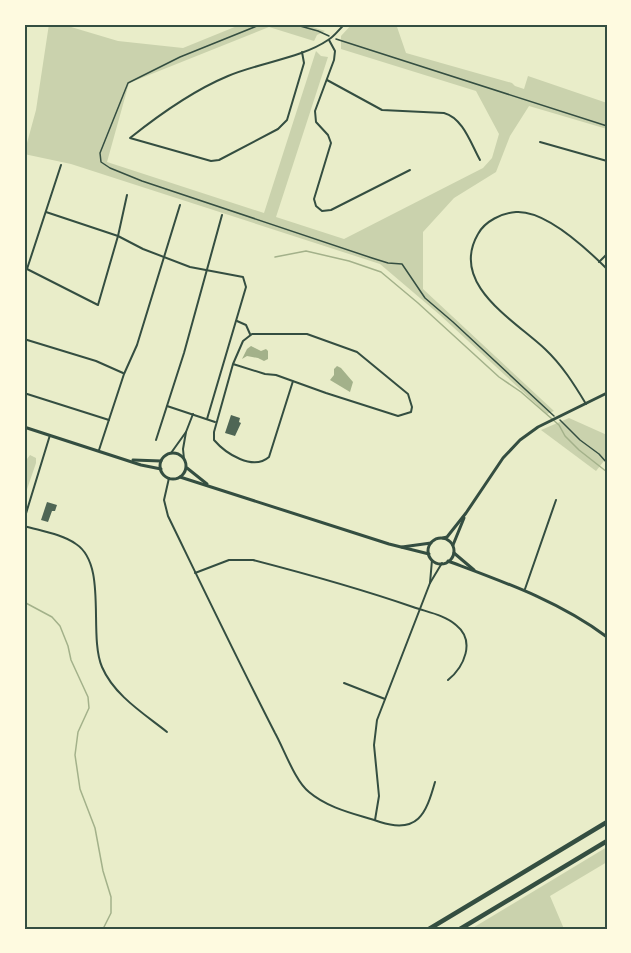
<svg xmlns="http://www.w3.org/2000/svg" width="631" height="953" font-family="'Roboto Condensed',sans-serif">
	<rect width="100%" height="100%" fill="#e9edc9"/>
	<!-- green -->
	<g fill="#cad2ad">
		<path d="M49 24H61L118 41 183 48 242 24H304L325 31 317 35 314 41 269 27 129 83 107 162 264 213 316 51 321 56 328 57 276 217 344 239 483 168 492 158 499 134 476 91 341 49V36L352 24H396L406 53 512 83 515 86 524 89 528 76 607 103V129L529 106 510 136 496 172 454 198 423 232V289L554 411 547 414 440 315 380 264 71 164 24 154 36 110Z"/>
		<path d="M569 418 607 435V457L596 471 541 430Z"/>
		<path d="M30 455 36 458V463L24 498V463Z"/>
		<path d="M607 847V862L550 896 564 929H471Z"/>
	</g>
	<!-- water -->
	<g fill="#a3b18a">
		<path d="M251 346 261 351 266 349 268 351V359L264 361 258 358 247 356 242 359 247 349Z"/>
		<path d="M337 366 341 368 353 382 350 392 330 380 334 375V369Z"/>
	</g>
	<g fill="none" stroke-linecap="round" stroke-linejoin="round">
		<!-- stream -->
		<g stroke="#a3b18a" stroke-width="1.5">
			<path d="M275 257 306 251 349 261 381 272 418 303 499 377 521 392 559 425 565 436 579 450 607 472"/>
			<path d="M24 602 52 617 60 626 68 646 71 660 88 697 89 708 78 732 75 755 80 789 95 828 103 871 111 897V913L103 929"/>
		</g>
	</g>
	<!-- building -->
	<g fill="#4f6655">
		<path d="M231 415 240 418 239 422 241 423 235 436 225 433Z"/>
		<path d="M47 502 57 505 55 511H52L48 522 41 520Z"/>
	</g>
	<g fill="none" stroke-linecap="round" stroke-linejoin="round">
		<!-- path -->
		<g stroke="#344e41" stroke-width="1.5">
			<path d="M262 24 180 57 128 83 100 153 101 162 110 168 142 181 372 258 388 263 402 264 425 298 453 322 554 416"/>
			<path d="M293 24 318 31 329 36"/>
			<path d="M336 39 607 126"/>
			<path d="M560 420 580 440 599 454 607 463"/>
		</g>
		<!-- minor -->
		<g stroke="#344e41" stroke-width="2">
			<path d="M329 40 335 51 334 60 315 111 316 122 328 135 331 143 314 199 316 206 322 211 331 210 410 170"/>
			<path d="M302 52 304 63 287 120 278 129 219 160 211 161 130 138C160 114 192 91 228 76 258 63 302 58 328 40 335 36 339 29 345 24"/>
			<path d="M327 80 382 110 444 113C463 118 471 144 480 160"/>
			<path d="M540 142 607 161"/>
			<path d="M61 165 27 269 98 305 118 236 127 195"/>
			<path d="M46 212 118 236 143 249 190 267 243 277 246 287 207 419"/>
			<path d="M599 262 607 254"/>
			<path d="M237 321 246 325 250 334"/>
			<path d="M24 339 96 361 123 373"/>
			<path d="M233 364 265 374 276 375 326 393 398 416 411 412 412 407 408 394 357 352 307 334H252L243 341 233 364 214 432V440C226 454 253 471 269 457L293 381"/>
			<path d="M24 393 109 420"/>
			<path d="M586 404C574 384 562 365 545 349 514 320 449 284 478 234 485 221 502 213 516 212 546 210 587 249 607 269"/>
			<path d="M167 406 215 422"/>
			<path d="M156 440 184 353 222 215"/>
			<path d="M99 450 124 374 137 345 180 205"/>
			<path d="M171 453 186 432 193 414"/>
			<path d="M184 459 183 449 186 432"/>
			<path d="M169 478 164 500 168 516C203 588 238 661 275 733 284 749 295 781 309 792 329 809 356 814 380 822 418 834 426 814 435 782"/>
			<path d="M24 520 50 435"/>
			<path d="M24 526C41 531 62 534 76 544 108 565 88 634 102 667 114 695 143 713 167 732"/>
			<path d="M195 573 229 560H253C307 574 361 589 413 607 427 612 445 615 456 625 476 641 464 667 448 680"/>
			<path d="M430 583 442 563"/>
			<path d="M525 589 556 500"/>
			<path d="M344 683 385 699"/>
			<path d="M375 820 379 796 374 745 377 720 430 583 432 560"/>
		</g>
		<!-- tertiary -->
		<g stroke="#344e41" stroke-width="3">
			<path d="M24 427 141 465 161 469"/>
			<circle cx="173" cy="466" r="13"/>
			<path d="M133 460 161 461"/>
			<path d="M187 468 207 484"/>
			<path d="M180 477 389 544 429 554"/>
			<path d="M443 538 447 537 466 513 503 458 520 440 538 427 607 393"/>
			<circle cx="441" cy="551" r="13"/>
			<path d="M453 545 464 518"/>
			<path d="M402 547 431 543"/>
			<path d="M454 553 474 570"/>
			<path d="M448 561C504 582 559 601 607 637"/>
		</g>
		<!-- motorway -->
		<g stroke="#344e41" stroke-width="4.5">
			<path d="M429 929 607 822"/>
			<path d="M460 929 607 841"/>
		</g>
	</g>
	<!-- border -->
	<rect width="631" height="953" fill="none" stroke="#fefae0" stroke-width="51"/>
	<rect x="26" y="26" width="580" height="902" fill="none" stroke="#344e41" stroke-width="2"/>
</svg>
